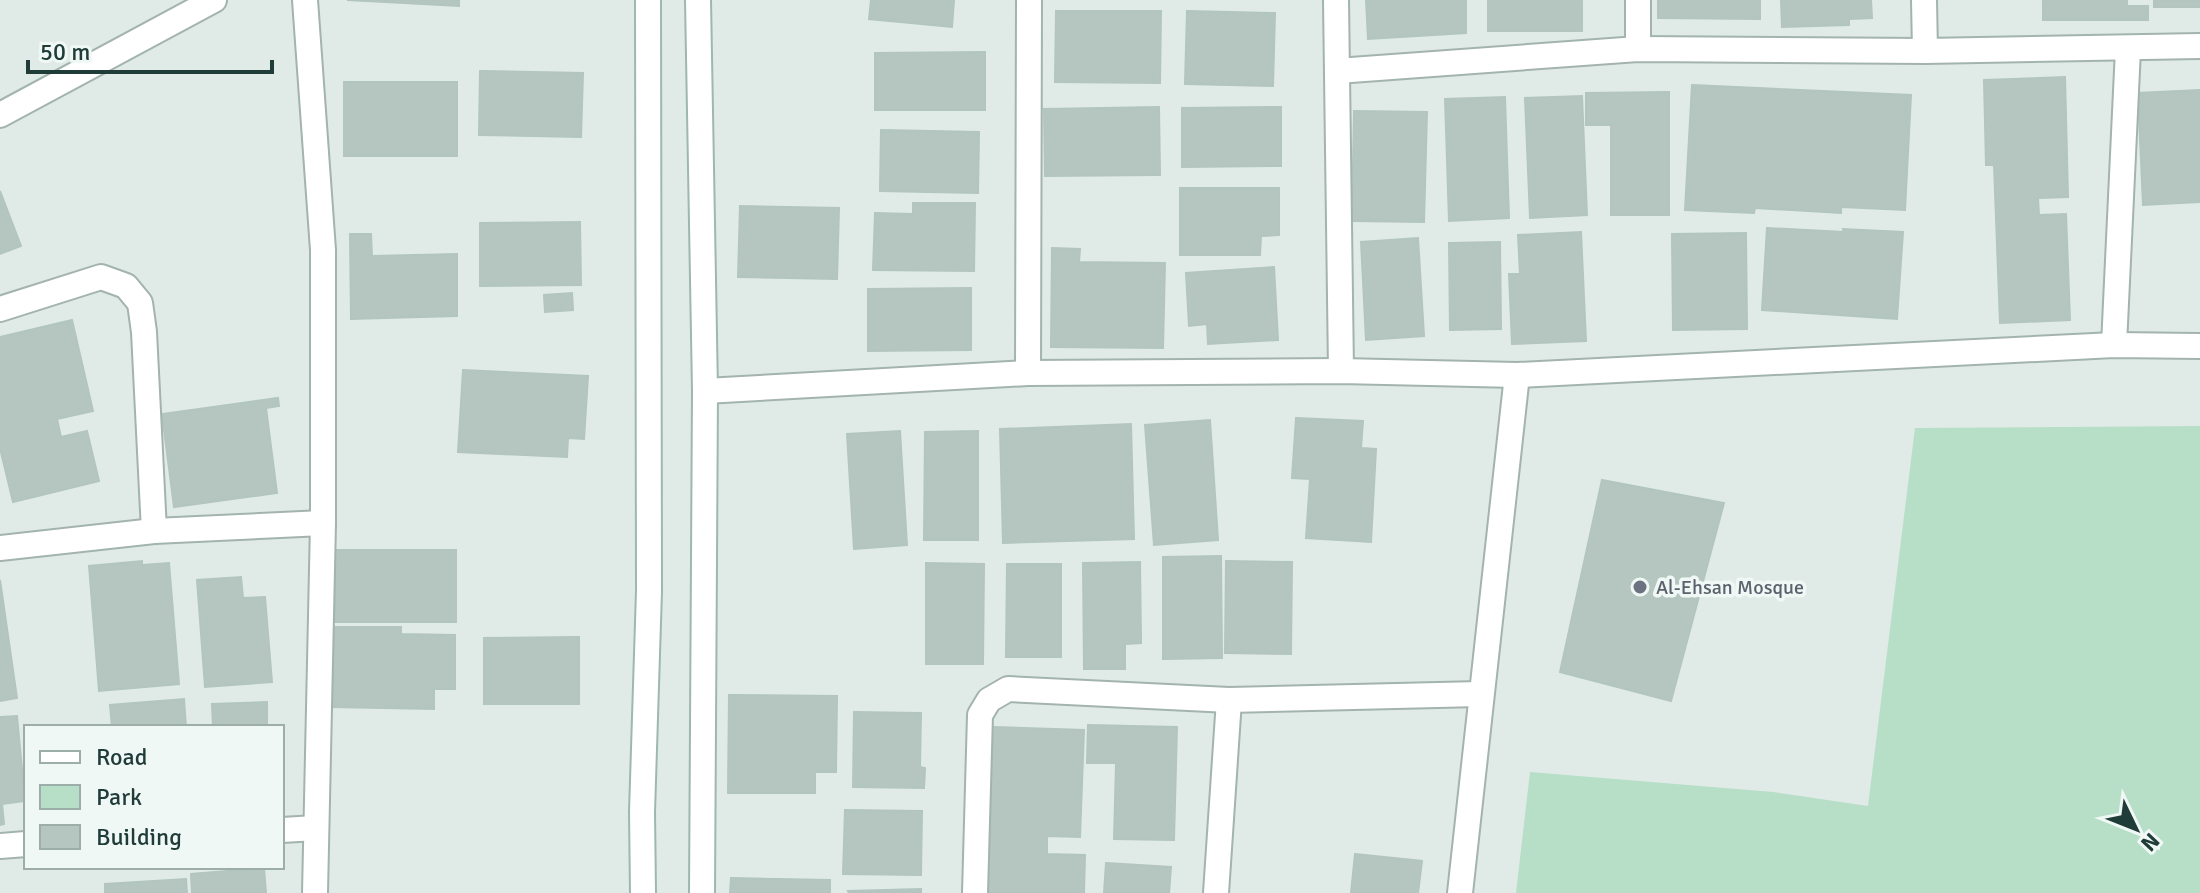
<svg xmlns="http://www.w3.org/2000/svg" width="2200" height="893" font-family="Signika,sans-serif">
	<rect width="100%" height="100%" fill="#e0ebe7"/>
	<!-- green -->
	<path fill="#b7dec6" d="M2200 426V893H1516L1530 772 1773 792 1868 806 1915 428Z"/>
	<!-- building -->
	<g fill="#b5c6c1" stroke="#b2c5bf" stroke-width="2">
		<path d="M347 0H459V6Z"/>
		<path d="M871 0H954L952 27 869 19Z"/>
		<path d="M1366 0H1466V33L1368 39Z"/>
		<rect x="1488" y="0" width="94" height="31"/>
		<path d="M1658 0H1760V19L1658 18Z"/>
		<path d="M1781 0H1871L1872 18 1849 19V25L1782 27Z"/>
		<path d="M2043 0H2127V6H2148V20H2043Z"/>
		<rect x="2154" y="0" width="46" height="7"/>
		<path d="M1056 11H1161L1160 83 1055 82Z"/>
		<path d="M1187 11 1275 13 1273 86 1185 84Z"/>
		<path d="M985 52V110H875V53Z"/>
		<path d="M480 71 583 73 581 137 479 135Z"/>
		<path d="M2065 77 2068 197 2038 198 2039 215 2066 214 2070 320 2000 323 1994 165H1986L1984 80Z"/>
		<rect x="344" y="82" width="113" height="74"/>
		<path d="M1692 85 1911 95 1905 210 1841 207V213L1755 208 1754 213 1685 210Z"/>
		<path d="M2200 90V202L2143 205 2138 93Z"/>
		<path d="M1669 92V215H1611V125H1586V93Z"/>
		<path d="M1582 96 1587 215 1530 218 1525 98Z"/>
		<path d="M1505 97 1509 218 1449 221 1445 99Z"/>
		<path d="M1159 107 1160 175 1045 176 1044 109Z"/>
		<path d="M1281 107V166L1182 167V108Z"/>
		<path d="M1354 111 1427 112 1424 222 1352 221Z"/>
		<path d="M881 130 979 132 978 193 880 191Z"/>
		<path d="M1180 188H1279V235L1261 236 1260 255H1180Z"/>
		<path d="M0 191 21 246 0 254Z"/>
		<path d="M913 203H975L974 271 873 270 875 213 913 214Z"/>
		<path d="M740 206 839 208 837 279 738 277Z"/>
		<path d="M580 222 581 285 480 286V223Z"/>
		<path d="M1767 228 1844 232 1843 229 1903 232 1897 319 1762 310Z"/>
		<path d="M1581 232 1586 341 1512 344 1509 274H1520L1518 235Z"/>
		<path d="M1746 233 1747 329 1673 330 1672 234Z"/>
		<path d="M350 234H371L372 256 457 254V316L351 319Z"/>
		<path d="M1418 238 1424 336 1366 340 1361 242Z"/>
		<path d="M1500 242 1501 329 1450 330 1449 243Z"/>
		<path d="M1052 248 1080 249 1079 262 1165 263 1163 348 1051 347Z"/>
		<path d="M1274 267 1278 340 1208 344 1207 324 1189 326 1186 273Z"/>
		<path d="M971 288V350L868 351V289Z"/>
		<path d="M572 293 573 310 545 312 544 295Z"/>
		<path d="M72 320 93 411 57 419 61 437 87 431 99 481 13 502 0 448V337Z"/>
		<path d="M463 370 588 376 584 439 568 438 567 457 458 452Z"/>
		<path d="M278 398 279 406 266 408 277 493 174 507 162 414Z"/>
		<path d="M1296 418 1363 421 1361 448 1376 449 1371 542 1306 538 1310 479 1292 478Z"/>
		<path d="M1210 420 1218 540 1154 545 1145 425Z"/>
		<path d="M1131 424 1134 539 1003 543 1000 429Z"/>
		<path d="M900 431 907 545 854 549 847 434Z"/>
		<path d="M978 431V540H924L925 432Z"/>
		<path d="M1602 480 1724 503 1671 701 1560 672Z"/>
		<rect x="335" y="550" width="121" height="72"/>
		<path d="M1221 556 1222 658 1163 659V557Z"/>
		<path d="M142 561V565L169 563 179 684 99 691 89 566Z"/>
		<path d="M1226 561 1292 562 1291 654 1225 653Z"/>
		<path d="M1140 562 1141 643 1125 644V669H1084L1083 563Z"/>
		<path d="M926 563 984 564 983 664H926Z"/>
		<path d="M1007 564H1061V657H1006Z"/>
		<path d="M241 577 243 598 265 597 272 682 205 687 197 580Z"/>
		<path d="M0 580 17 698 0 701Z"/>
		<path d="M333 627H401V634L455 635V689H434V709L331 707Z"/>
		<path d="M579 637V704H484V638Z"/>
		<path d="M729 695 837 696 836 772H815V793H728Z"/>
		<path d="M184 699 186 727H112L110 705Z"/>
		<path d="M267 702V727H213L212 704Z"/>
		<path d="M854 712 921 713 920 767 925 768 924 788 853 787Z"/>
		<path d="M17 716 25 801 2 804 4 824 0 825V717Z"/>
		<path d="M1088 725 1177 727 1174 840 1114 839 1116 763H1087Z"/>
		<path d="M993 727 1084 730 1080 837 1047 836V854L1085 855 1084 893H987Z"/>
		<path d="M845 810 922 811 921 875 843 874Z"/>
		<path d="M1355 854 1422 861 1418 893H1351Z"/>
		<path d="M1106 863 1171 867 1169 893H1104Z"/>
		<path d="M264 868 266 893H192L191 874Z"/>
		<path d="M731 878 830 880V893H730Z"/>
		<path d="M186 879 187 893H105V884Z"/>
		<path d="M921 889V893H849L848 891Z"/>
	</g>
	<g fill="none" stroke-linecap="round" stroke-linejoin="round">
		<!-- street casing -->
		<g stroke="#a3b3af" stroke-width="28">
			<g id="street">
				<path d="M305 0 323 250V523L315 893"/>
				<path d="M1336 0 1341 371"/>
				<path d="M1924 0 1925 51"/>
				<path d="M1638 49V0"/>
				<path d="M1337 71 1638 49 1925 51 2200 46"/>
				<path d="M0 115 214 0"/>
				<path d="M0 309 101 277 126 286 140 303 144 332 154 531"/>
				<path d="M2114 345 2128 49"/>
				<path d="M1028 373 1029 0"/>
				<path d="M705 391 1028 373 1341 371 1517 375 2114 345 2200 346"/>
				<path d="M0 548 154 531 323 523"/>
				<path d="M282 830 316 828"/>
				<path d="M0 846 26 844"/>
				<path d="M975 893 980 715 989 700 1008 689 1229 700 1480 694"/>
				<path d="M1216 893 1229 700"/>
				<path d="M1460 893 1517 375"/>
			</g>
		</g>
		<!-- secondary casing -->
		<g stroke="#9eb7b1" stroke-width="28">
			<g id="secondary">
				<path d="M698 0 705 391 702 893"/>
				<path d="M643 893 642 812 649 591 648 0"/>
			</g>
		</g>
		<!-- street -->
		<use href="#street" stroke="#fff" stroke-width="24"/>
		<!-- secondary -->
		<use href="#secondary" stroke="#fff" stroke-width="24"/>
	</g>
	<!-- markers -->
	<circle fill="#6b7280" stroke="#f0f8f5" stroke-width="3" cx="1640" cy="587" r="8"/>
	<g text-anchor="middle" stroke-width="7" stroke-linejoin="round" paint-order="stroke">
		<!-- worship labels -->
		<g font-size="20" fill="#5b616d" stroke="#f0f8f5" text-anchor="start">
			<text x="1656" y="594">Al-Ehsan Mosque</text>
		</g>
	</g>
	<!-- legend -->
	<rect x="24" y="725" width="260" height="144" fill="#f0f8f5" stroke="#9dada9" stroke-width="2"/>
	<rect x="40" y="751" width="40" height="12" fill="#ffffff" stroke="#9dada9" stroke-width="2"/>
	<text x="96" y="765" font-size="24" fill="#203c38">Road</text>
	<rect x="40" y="785" width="40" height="24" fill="#b7dec6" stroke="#9dada9" stroke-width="2"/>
	<text x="96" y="805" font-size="24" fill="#203c38">Park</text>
	<rect x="40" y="825" width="40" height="24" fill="#b5c6c1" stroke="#9dada9" stroke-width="2"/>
	<text x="96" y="845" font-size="24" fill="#203c38">Building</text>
	<!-- north arrow -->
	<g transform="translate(2136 829) rotate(133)" stroke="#f0f8f5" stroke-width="6" paint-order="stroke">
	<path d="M0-6L14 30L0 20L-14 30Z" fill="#203c38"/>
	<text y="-12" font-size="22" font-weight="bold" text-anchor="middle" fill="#203c38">N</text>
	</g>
	<!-- scale -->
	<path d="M28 60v12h244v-12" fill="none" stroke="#203c38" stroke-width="4"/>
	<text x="40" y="60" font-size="24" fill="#203c38" stroke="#f0f8f5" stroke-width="6" paint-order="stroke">50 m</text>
</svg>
